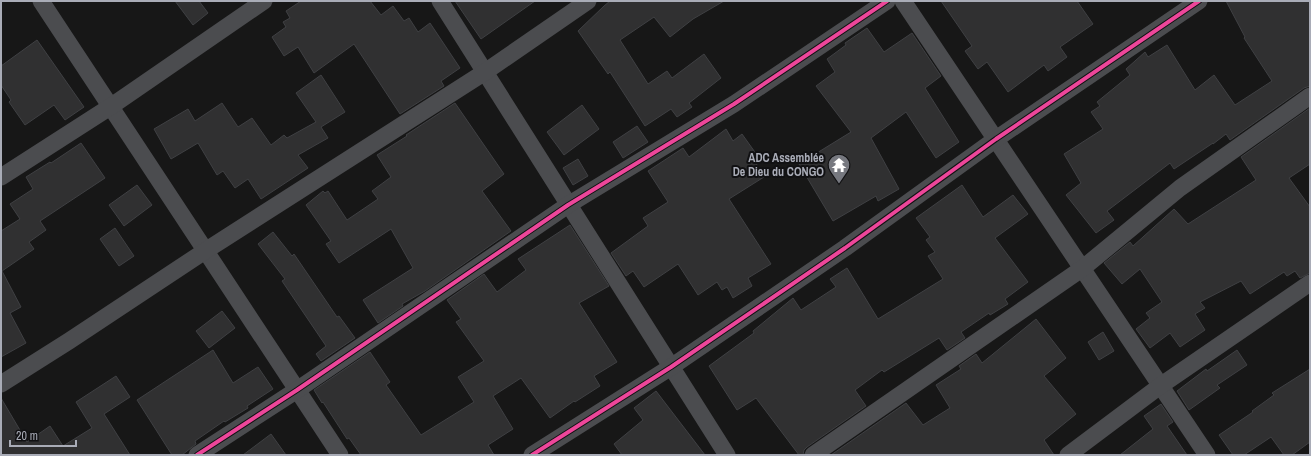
<svg xmlns="http://www.w3.org/2000/svg" width="1311" height="456" font-family="'Archivo Narrow',sans-serif">
	<rect width="100%" height="100%" fill="#171717"/>
	<!-- building -->
	<g fill="#303031" stroke="#3f4043">
		<path d="M175 1H199L208 13 193 25Z"/>
		<path d="M301 1H370L381 15 393 6 404 21 409 18 418 32 430 23 460 68 441 81 444 86 400 114 354 44 314 73 298 47 284 56 272 37 286 27 283 22 290 18 286 11Z"/>
		<path d="M455 1H535L481 39Z"/>
		<path d="M610 1H724L693 19 670 37 654 17 620 40 648 84 667 71 672 78 704 54 721 78 689 103 692 107 677 117 671 109 645 126 610 72 608 74 578 31 604 6Z"/>
		<path d="M941 1H1077L1093 24 1060 47 1067 57 1048 71 1044 65 1008 92 987 62 978 69 965 51 972 46Z"/>
		<path d="M1226 1H1310V86L1304 88 1230 140 1226 134 1213 144V143L1174 169 1170 163 1107 211 1114 220 1096 233 1066 195 1081 183 1064 154 1103 129 1091 112 1100 106 1097 102 1130 75 1126 69 1145 52 1148 57 1167 45 1195 90 1214 75 1235 105 1272 81 1244 38 1245 37Z"/>
		<path d="M867 28 884 52 912 33 941 76 925 88 959 142 936 158 906 112 871 138 899 189 878 201 876 196 833 221 799 164 851 132 816 86 835 72 827 59 846 45 845 43Z"/>
		<path d="M37 40 84 107 65 120 54 105 25 125 9 102 11 100 1 85V66Z"/>
		<path d="M321 75 345 112 321 127 328 138 298 155 308 168 261 199 248 179 235 188 223 171 217 175 198 143 171 159 154 129 188 109 195 121 222 103 238 127 252 118 271 145 284 135 287 138 316 122 296 93Z"/>
		<path d="M455 103 504 174 482 191 511 231 425 291 402 304 403 306 378 323 363 300 413 268 391 229 339 263 326 244 331 241 306 205 323 191 325 193 328 191 347 220 378 199 372 191 391 177 377 155 407 136 406 135Z"/>
		<path d="M582 105 599 129 564 155 547 132Z"/>
		<path d="M1310 108V164L1289 178 1310 207V273L1300 278 1295 271 1287 276 1284 272 1250 294 1241 281 1200 302 1205 308 1195 314 1205 330 1180 347 1170 333 1150 348 1136 329 1150 318 1146 313 1162 302 1140 269 1122 284 1104 263 1130 242 1133 246 1174 209 1188 224 1256 180 1241 157Z"/>
		<path d="M637 126 648 142 623 158 613 142Z"/>
		<path d="M726 129 733 141 742 134 757 155 753 158 764 177 729 199 771 264 748 278 752 286 733 298 727 287 722 290 717 282 698 295 678 264 644 287 633 271 626 276 611 253 648 226 643 218 668 202 648 171 683 148 689 157Z"/>
		<path d="M81 143 105 178 40 221 46 230 29 242 34 249 2 271 21 307 10 313 26 343 1 357V231L20 219 10 204 33 189 26 177 50 162 51 163Z"/>
		<path d="M578 159 588 176 573 185 563 168Z"/>
		<path d="M137 185 152 205 124 226 109 205Z"/>
		<path d="M962 185 983 217 1013 195 1028 214 995 238 1028 282 1005 299 1008 304 990 315 989 313 961 332 965 338 947 350 939 338 884 372 882 370 855 390 866 406 807 447 804 450 803 455H799L756 398 737 410 709 366 754 333 753 331 793 298 801 310 836 287 830 279 847 268 878 319 943 279 928 256 935 252 926 240 930 237 916 218Z"/>
		<path d="M570 225 609 286 579 303 617 362 594 376 600 386 575 402 574 401 550 418 521 378 493 396 513 429 488 445 494 455H361L349 438 347 439 323 402 322 403 314 390 370 352 390 382 386 385 421 435 474 402 458 377 484 361 456 322 461 319 447 300 484 274 497 292 526 270 518 259Z"/>
		<path d="M115 228 134 256 119 266 100 239Z"/>
		<path d="M273 232 292 256 294 254 337 317 339 316 355 338 321 361 316 354 326 346 282 281 285 279 258 244Z"/>
		<path d="M222 311 235 328 209 348 196 331Z"/>
		<path d="M1036 319 1066 358 1044 376 1076 414 1044 440 1054 455H831L906 403 923 425 950 408 936 385 961 369 959 366 976 354 982 363Z"/>
		<path d="M1103 332 1114 351 1099 360 1088 342Z"/>
		<path d="M213 350 233 383 258 367 273 389 247 406 248 408 225 422 224 421 195 441 196 444 182 455H172L137 400Z"/>
		<path d="M1237 350 1247 365 1217 385 1220 388 1189 410 1177 391 1206 369 1207 371Z"/>
		<path d="M1310 369V442L1292 455H1284L1271 437 1244 455H1233L1219 435 1253 412 1252 411 1274 395 1272 393Z"/>
		<path d="M116 376 130 397 104 414 130 455H1V398L27 442 50 426 63 446 92 428 76 402Z"/>
		<path d="M656 391 705 455H622L614 444 643 420 634 408Z"/>
		<path d="M1161 404 1173 422 1167 426 1187 455H1120L1153 429 1144 416Z"/>
		<path d="M271 434 286 455H243Z"/>
	</g>
	<g fill="none" stroke-linecap="round" stroke-linejoin="round">
		<!-- minor -->
		<g stroke="#4b4c4f" stroke-width="17">
			<path d="M41 1 340 455"/>
			<path d="M440 1 727 455"/>
			<path d="M903 1 1207 455"/>
			<path d="M1 177 110 107 264 1"/>
			<path d="M1 384 69 341 205 251 485 72 588 1"/>
			<path d="M197 455 297 390 568 205 734 104 887 1"/>
			<path d="M532 455 671 367 845 248 996 139 1199 1"/>
			<path d="M813 455 1083 268 1180 188 1310 96"/>
			<path d="M1068 455 1160 386 1310 283"/>
		</g>
		<!-- cycleway casing -->
		<g stroke="#111113" stroke-width="6">
			<g id="cycleway">
				<path d="M197 455 297 390 568 205 734 104 887 1"/>
				<path d="M532 455 671 367 845 248 996 139 1199 1"/>
			</g>
		</g>
		<!-- cycleway -->
		<use href="#cycleway" stroke="#ed469a" stroke-width="4"/>
	</g>
	<!-- icons -->
	<defs>
		<g id="temple-pin" transform="scale(1.15)"><path d="M0 17L-7.5 6A9.5 9.5 0 1 1 7.5 6Z" fill="#76787f" stroke="#111113"/><path d="M0-6L5-2H3V0L6.5 2.5H4V6H1.5V3h-3V6H-4V2.5H-6.5L-3 0V-2H-5Z" fill="#fff"/></g>
	</defs>
	<g fill-rule="evenodd">
		<use href="#temple-pin" x="839" y="165"/>
	</g>
	<g text-anchor="middle" stroke-width="4" stroke-linejoin="round" paint-order="stroke">
		<!-- poi labels -->
		<g font-size="12" font-weight="bold" fill="#a9acb7" stroke="#111113" text-anchor="end">
			<text x="824" y="162">ADC Assemblée<tspan x="824" dy="14">De Dieu du CONGO</tspan></text>
		</g>
	</g>
	<!-- border -->
	<rect width="1311" height="456" fill="none" stroke="#a9acb7" stroke-width="4"/>
	<!-- scale -->
	<path d="M10 440v6h66v-6" fill="none" stroke="#a9acb7" stroke-width="2"/>
	<text x="16" y="440" font-size="12" fill="#a9acb7" stroke="#111113" stroke-width="3" paint-order="stroke">20 m</text>
</svg>
